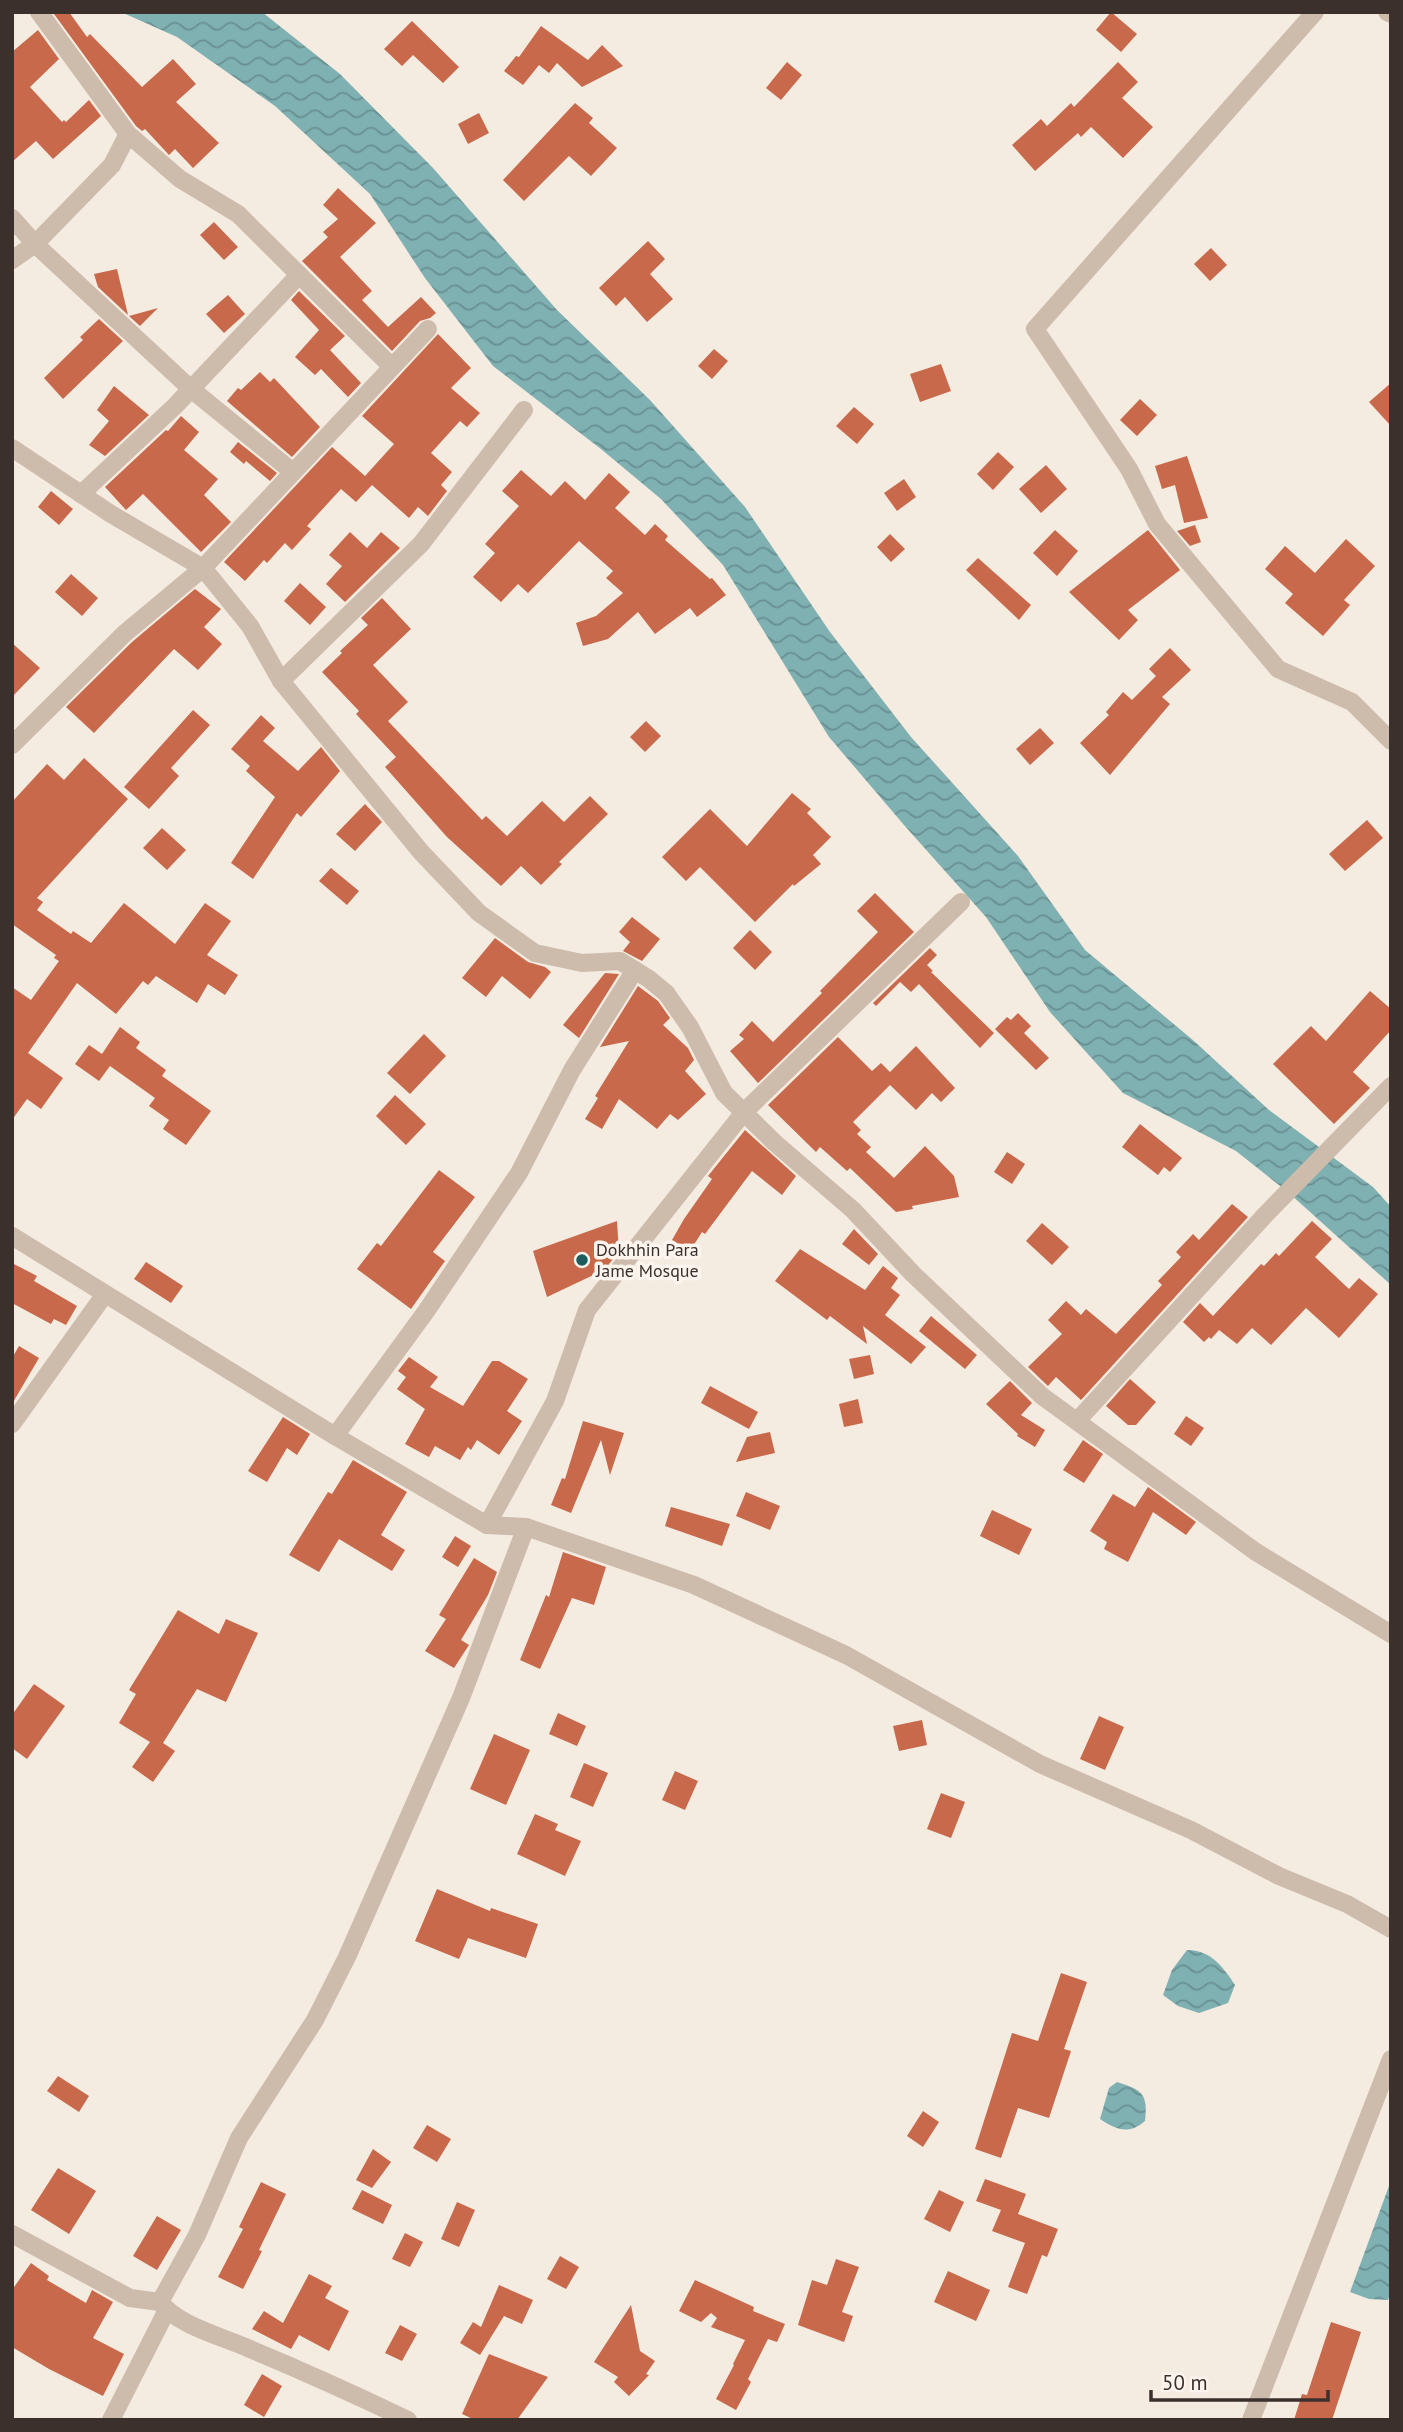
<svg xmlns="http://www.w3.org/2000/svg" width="1403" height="2432" font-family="'PT Sans',sans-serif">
	<defs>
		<pattern id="water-waves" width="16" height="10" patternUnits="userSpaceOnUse" patternTransform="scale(1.75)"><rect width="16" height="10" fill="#7fb0b2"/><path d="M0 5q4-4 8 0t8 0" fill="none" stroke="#699091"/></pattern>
	</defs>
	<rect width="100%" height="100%" fill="#f4ebe1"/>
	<!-- water -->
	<g fill="url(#water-waves)">
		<path d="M121 12H262L340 74 433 168 557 310 650 400 745 507 830 632 911 737 1018 856 1085 950 1194 1041 1269 1110 1373 1187 1391 1207V1285L1289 1193 1236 1151 1123 1093 1050 1012 986 917 904 825 829 737 723 565 661 499 601 449 493 366 425 278 370 194 275 106 177 37Z"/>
		<path d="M1187 1950C1211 1950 1223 1967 1235 1985L1228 2003 1199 2013 1178 2006 1163 1995 1172 1970Z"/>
		<path d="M1117 2082C1142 2090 1148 2093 1145 2121 1129 2135 1116 2130 1100 2119L1109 2088Z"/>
		<path d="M1389 2186H1391V2292L1388 2300 1369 2299 1350 2292Z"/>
	</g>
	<!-- building -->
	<g fill="#c8694b">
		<path d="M56 12H69L87 37 90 34 142 87 173 59 196 84 176 102 219 143 193 168 175 149 169 155 145 129 142 131 136 126 54 14Z"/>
		<path d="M1111 12 1137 34 1121 52 1096 30Z"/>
		<path d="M412 21 459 67 443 83 413 55 402 66 384 49Z"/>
		<path d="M541 26 588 60 602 45 623 66 582 87 557 63 549 73 539 65 523 85 504 71 516 56 519 57Z"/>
		<path d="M38 30 59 59 30 87 62 122 64 120 66 122 89 100 101 116 53 159 36 141 12 162V52Z"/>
		<path d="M787 62 802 75 781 100 766 88Z"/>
		<path d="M1118 62 1138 82 1122 98 1153 127 1123 158 1091 127 1081 137 1078 133 1035 171 1012 145 1041 119 1047 126 1071 103 1074 107Z"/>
		<path d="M575 103 593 118 589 123 617 148 591 176 569 156 524 201 503 180Z"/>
		<path d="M479 113 489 133 468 144 458 124Z"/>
		<path d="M338 188 376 223 340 257 372 291 362 300 388 327 421 297 436 313 430 318 420 321 392 351 302 261 328 237 323 232 338 219 323 205Z"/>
		<path d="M214 222 238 247 224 260 200 235Z"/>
		<path d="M648 241 665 259 650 274 673 299 647 322 625 297 616 306 599 288Z"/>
		<path d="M1211 248 1227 265 1210 281 1194 264Z"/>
		<path d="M117 269 128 315 98 287 94 274Z"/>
		<path d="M299 291 345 336 330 350 361 383 348 397 321 369 315 375 295 357 319 330 291 300Z"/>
		<path d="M228 295 245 314 224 333 206 314Z"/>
		<path d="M158 308 140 326 129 316Z"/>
		<path d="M99 319 123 341 63 399 44 378 83 340 80 337Z"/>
		<path d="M438 334 471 368 451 388 480 413 467 427 460 421 431 453 452 472 441 485 447 491 428 516 418 507 409 518 372 485 356 502 341 489 307 526 311 529 292 550 285 543 267 563 264 560 245 581 224 562 332 447 365 476 394 444 362 416Z"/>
		<path d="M714 349 728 361 712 379 698 366Z"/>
		<path d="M941 364 951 391 920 402 910 374Z"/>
		<path d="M260 372 270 382 274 378 320 427 292 457 227 401 238 388 241 390Z"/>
		<path d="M1391 383V426L1369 402Z"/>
		<path d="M114 386 149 415 105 456 89 445 109 421 97 410Z"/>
		<path d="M1140 399 1157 415 1137 436 1120 420Z"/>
		<path d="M854 407 874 424 857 444 836 426Z"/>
		<path d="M181 416 199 432 184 450 218 479 204 495 231 522 201 552 143 494 126 510 105 487 166 430 168 431Z"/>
		<path d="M238 442 277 473 270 481 246 461 244 464 230 452Z"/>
		<path d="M998 452 1014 467 993 490 977 474Z"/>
		<path d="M1187 456 1208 518 1184 523 1175 485 1162 489 1155 466Z"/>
		<path d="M1046 465 1067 489 1041 513 1019 489Z"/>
		<path d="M521 470 551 496 565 481 585 500 609 473 630 492 615 508 645 535 655 524 668 536 665 540 710 579 712 578 726 595 697 617 690 608 655 634 638 612 608 639 583 646 576 623 596 616 623 593 606 578 613 571 579 541 528 593 518 584 501 602 473 577 495 553 485 544 519 506 502 491Z"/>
		<path d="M904 479 916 497 897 511 884 493Z"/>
		<path d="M51 491 73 509 59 525 38 507Z"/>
		<path d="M1195 525 1201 542 1190 546 1177 531Z"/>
		<path d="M1055 530 1078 551 1057 576 1033 553Z"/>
		<path d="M1148 530 1180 570 1128 610 1138 620 1119 640 1069 592Z"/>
		<path d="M350 532 367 548 381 532 400 548 345 602 326 584 342 566 329 555Z"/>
		<path d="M890 534 905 549 891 562 877 547Z"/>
		<path d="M1346 539 1375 566 1344 600 1350 605 1323 636 1285 603 1293 594 1265 569 1285 546 1315 573Z"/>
		<path d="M978 558 1031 605 1019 620 966 570Z"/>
		<path d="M71 574 98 598 82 616 55 592Z"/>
		<path d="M300 583 326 607 310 625 284 601Z"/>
		<path d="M195 589 221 609 204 627 222 644 198 670 174 649 94 733 66 707 132 642Z"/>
		<path d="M382 598 411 629 373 665 408 702 388 721 482 820 486 816 507 836 542 801 564 822 590 796 608 814 559 862 562 864 541 885 521 866 501 886 447 837 385 767 396 757 356 714 359 711 322 672 342 653 340 651 368 625 361 618Z"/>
		<path d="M12 643 40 668 12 697Z"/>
		<path d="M1170 648 1191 670 1162 697 1170 704 1110 775 1080 743 1109 715 1106 712 1123 692 1132 700 1156 676 1149 669Z"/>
		<path d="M193 710 210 725 171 768 179 776 149 809 124 787Z"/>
		<path d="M261 715 275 728 263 741 298 771 321 747 340 771 301 817 297 813 253 879 231 863 275 797 246 771 250 766 231 749Z"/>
		<path d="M646 721 661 736 645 752 630 737Z"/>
		<path d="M1040 728 1054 743 1030 765 1016 749Z"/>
		<path d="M84 758 128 799 37 898 43 902 37 910 71 934 73 931 91 943 124 903 175 944 205 903 231 921 207 955 238 975 225 995 208 984 197 1003 156 976 148 985 143 981 116 1014 77 983 28 1053 63 1078 41 1109 27 1099 12 1120V987L31 1000 59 961 54 958 56 955 12 924V802L47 764 64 780Z"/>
		<path d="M792 793 811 809 807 813 831 837 813 855 821 864 794 886 793 884 755 922 700 867 686 881 662 857 710 809 747 846Z"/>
		<path d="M365 804 382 822 355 851 336 834Z"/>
		<path d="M1367 820 1383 838 1345 871 1329 854Z"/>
		<path d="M162 828 186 850 167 870 143 848Z"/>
		<path d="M331 868 359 891 347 905 319 881Z"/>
		<path d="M875 893 914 932 758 1083 730 1051 744 1039 739 1035 752 1021 773 1042 822 993 820 991 878 932 857 911Z"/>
		<path d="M632 917 660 939 642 961 623 951 630 942 619 932Z"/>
		<path d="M750 930 772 952 755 970 733 948Z"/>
		<path d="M495 938 528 962 545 967 551 972 530 999 502 976 486 997 462 978Z"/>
		<path d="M930 948 937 955 927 965 933 971 931 972 994 1033 980 1048 919 984 911 992 900 982 876 1006 873 1003Z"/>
		<path d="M605 973 619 974 579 1038 563 1025Z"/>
		<path d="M638 986 658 1001 670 1018 663 1025 688 1048 694 1060 685 1071 706 1094 678 1120 670 1114 657 1129 619 1099 602 1129 585 1119 598 1098 595 1096 629 1041 600 1047Z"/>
		<path d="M1370 991 1391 1009V1030L1353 1072 1370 1088 1334 1124 1273 1064 1311 1026 1326 1041Z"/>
		<path d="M1018 1013 1031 1026 1024 1033 1049 1058 1036 1070 995 1029 1007 1017 1011 1020Z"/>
		<path d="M120 1027 140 1042 136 1048 166 1070 162 1076 211 1111 186 1145 163 1129 169 1120 149 1106 155 1098 110 1066 99 1081 75 1064 89 1045 102 1054Z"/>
		<path d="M424 1034 446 1056 410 1094 387 1073Z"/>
		<path d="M838 1037 872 1071 881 1063 890 1072 916 1046 955 1088 941 1102 932 1093 916 1110 890 1085 853 1122 861 1130 857 1134 871 1147 866 1152 894 1178 925 1146 954 1176 959 1197 912 1206 913 1209 896 1212 850 1168 847 1171 820 1147 816 1152 768 1105Z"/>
		<path d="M395 1095 426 1124 406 1145 376 1116Z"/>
		<path d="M1140 1124 1182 1158 1170 1172 1164 1167 1158 1175 1122 1147Z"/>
		<path d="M745 1130 796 1176 782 1195 752 1171 705 1234 702 1232 690 1251 672 1240 684 1219 712 1179 708 1176Z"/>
		<path d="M1007 1152 1025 1164 1012 1184 994 1172Z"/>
		<path d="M439 1170 475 1197 433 1252 445 1261 411 1309 357 1269 377 1243 381 1246Z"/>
		<path d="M1232 1204 1248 1217 1081 1400 1056 1377 1048 1386 1028 1367 1062 1334 1048 1320 1066 1301 1081 1315 1086 1309 1116 1334 1162 1285 1158 1281 1181 1257 1176 1252 1193 1234 1199 1240Z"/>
		<path d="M617 1221 619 1252 604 1270 547 1297 533 1251Z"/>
		<path d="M1312 1221 1332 1239 1315 1257 1349 1289 1359 1278 1378 1294 1339 1338 1306 1308 1271 1345 1252 1328 1237 1344 1219 1330 1211 1339 1209 1337 1204 1342 1183 1322 1200 1303 1213 1316 1261 1264 1264 1266 1276 1253 1279 1256Z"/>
		<path d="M1042 1223 1069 1247 1052 1265 1026 1241Z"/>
		<path d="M854 1229 878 1254 869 1265 842 1244Z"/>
		<path d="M800 1249 865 1290 883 1266 898 1278 891 1288 900 1295 885 1315 926 1347 911 1364 863 1326 867 1344 830 1316 827 1320 775 1281Z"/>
		<path d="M146 1262 183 1286 171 1303 134 1279Z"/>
		<path d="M12 1263 37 1276 34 1281 77 1306 66 1325 54 1319 51 1324 12 1303Z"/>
		<path d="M931 1316 977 1355 965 1369 919 1331Z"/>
		<path d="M19 1346 39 1358 12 1404V1358Z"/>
		<path d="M870 1355 874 1374 854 1379 849 1359Z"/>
		<path d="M409 1357 438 1377 430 1387 463 1406 492 1361H499L528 1379 507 1411 522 1421 499 1455 477 1440 471 1450 468 1447 460 1460 435 1446 429 1457 405 1444 425 1409 397 1389 406 1377 398 1371Z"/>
		<path d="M1130 1379 1156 1402 1136 1425H1128L1106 1406Z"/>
		<path d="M1010 1381 1032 1403 1021 1415 1045 1430 1035 1447 1017 1436 1018 1434 986 1404Z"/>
		<path d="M710 1386 758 1412 749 1429 701 1403Z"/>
		<path d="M858 1399 863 1423 844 1427 839 1404Z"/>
		<path d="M1186 1416 1204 1428 1191 1446 1174 1434Z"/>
		<path d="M283 1417 310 1434 297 1455 287 1448 267 1482 248 1471Z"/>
		<path d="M583 1421 624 1433 610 1475 601 1440 571 1513 551 1505 562 1478 565 1479Z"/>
		<path d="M770 1432 775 1453 736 1462 747 1437Z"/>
		<path d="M1083 1440 1103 1454 1084 1483 1063 1470Z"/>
		<path d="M353 1460 407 1492 381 1535 405 1550 392 1571 339 1539 319 1572 289 1555 328 1492 332 1494Z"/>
		<path d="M1148 1487 1196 1522 1186 1535 1153 1512 1128 1562 1104 1549 1107 1542 1090 1531 1113 1494 1135 1507Z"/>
		<path d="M746 1492 780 1506 770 1530 736 1516Z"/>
		<path d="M671 1507 730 1524 722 1546 665 1526Z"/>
		<path d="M992 1510 1032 1529 1019 1555 980 1536Z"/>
		<path d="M455 1536 471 1546 458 1567 442 1557Z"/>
		<path d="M563 1552 606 1567 594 1605 572 1598 540 1669 520 1660 546 1595 549 1597Z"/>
		<path d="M474 1558 497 1572 488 1595 461 1640 469 1645 454 1668 425 1651 446 1619 439 1615Z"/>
		<path d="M178 1610 219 1634 226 1619 258 1633 226 1702 197 1689 163 1743 175 1751 153 1782 132 1767 150 1742 119 1723 136 1694 129 1690Z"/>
		<path d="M34 1684 65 1706 27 1759 12 1748V1715Z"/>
		<path d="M558 1713 586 1726 577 1746 549 1734Z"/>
		<path d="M1099 1716 1124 1727 1105 1770 1080 1759Z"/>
		<path d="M922 1720 927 1745 899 1751 893 1726Z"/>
		<path d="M494 1734 530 1750 506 1805 470 1789Z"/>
		<path d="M584 1763 608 1773 593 1807 570 1797Z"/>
		<path d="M675 1771 698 1781 685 1810 662 1800Z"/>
		<path d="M941 1793 965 1802 951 1838 927 1829Z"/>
		<path d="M535 1814 558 1824 555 1830 581 1841 565 1876 517 1854Z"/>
		<path d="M437 1889 490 1911 491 1908 538 1924 526 1958 468 1938 459 1959 415 1941Z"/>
		<path d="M1061 1973 1087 1982 1064 2049 1071 2051 1049 2118 1018 2108 1001 2158 975 2149 1012 2033 1038 2041Z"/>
		<path d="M58 2076 89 2096 79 2112 47 2091Z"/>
		<path d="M923 2111 939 2122 923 2147 907 2136Z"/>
		<path d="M427 2125 451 2139 437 2162 413 2148Z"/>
		<path d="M373 2149 391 2162 372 2188 356 2180Z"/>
		<path d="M58 2168 96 2191 69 2234 31 2210Z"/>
		<path d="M985 2179 1026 2194 1018 2214 1058 2229 1047 2257 1042 2255 1027 2294 1008 2287 1025 2243 992 2231 1001 2210 976 2201Z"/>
		<path d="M261 2182 286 2194 259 2250 262 2251 243 2289 218 2277 243 2229 239 2227Z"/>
		<path d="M362 2190 392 2205 383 2224 352 2209Z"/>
		<path d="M939 2190 964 2202 950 2232 924 2219Z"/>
		<path d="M457 2202 475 2210 459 2247 441 2239Z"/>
		<path d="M157 2216 181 2230 157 2270 133 2256Z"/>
		<path d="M405 2233 423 2242 410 2267 392 2259Z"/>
		<path d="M560 2256 579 2267 566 2289 547 2279Z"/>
		<path d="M836 2259 859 2267 842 2312 853 2316 844 2342 798 2325 812 2280 827 2285Z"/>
		<path d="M31 2263 49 2276 47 2280 86 2303 92 2290 113 2302 93 2338 124 2354 103 2396 49 2369 12 2347V2290Z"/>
		<path d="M948 2271 990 2290 976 2321 934 2302Z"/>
		<path d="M309 2274 332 2286 325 2298 349 2311 329 2351 299 2335 291 2349 252 2329 264 2311 283 2323Z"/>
		<path d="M695 2280 754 2307 753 2311 785 2324 777 2342 768 2339 748 2379 751 2382 736 2410 716 2399 734 2365 733 2364 745 2340 711 2327 717 2318 711 2313 701 2322 679 2311Z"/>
		<path d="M499 2285 533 2300 522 2324 504 2316 480 2355 460 2343 473 2322 481 2327Z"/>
		<path d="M631 2305 640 2351 655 2361 646 2374 649 2375 629 2396 614 2382 618 2377 594 2362Z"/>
		<path d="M1331 2322 1361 2332 1332 2420H1294L1302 2394 1307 2395Z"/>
		<path d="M400 2325 417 2334 402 2361 385 2353Z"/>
		<path d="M489 2354 548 2377 517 2420H475L462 2414Z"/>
		<path d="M262 2374 282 2386 264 2417 244 2405Z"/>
	</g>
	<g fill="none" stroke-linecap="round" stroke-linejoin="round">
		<!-- minor -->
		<g stroke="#cdbbac" stroke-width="18">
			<path d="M39 12 128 134 180 179 238 214 392 367"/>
			<path d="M1315 12 1035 329 1129 469 1157 524 1278 669 1352 702 1391 741"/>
			<path d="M1387 12 1391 14"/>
			<path d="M12 218 35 244 191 389 293 472"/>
			<path d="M12 260 35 244 112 165 128 134"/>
			<path d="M12 448 111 514 203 568 250 626 281 681 421 852 479 913 535 953 582 963 620 961 649 979 666 993 690 1027 724 1093 775 1143 853 1210 913 1274 1042 1396 1256 1552 1391 1634"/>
			<path d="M81 494 175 406 299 275"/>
			<path d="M281 681 421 544 524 410"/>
			<path d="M12 745 124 634 203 568 428 329"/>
			<path d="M12 1236 335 1436 487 1525 526 1527 694 1585 846 1655 1040 1764 1191 1830 1279 1876 1347 1904 1391 1929"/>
			<path d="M1077 1421 1266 1214 1391 1086"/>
			<path d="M12 1424 105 1294"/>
			<path d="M335 1436 427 1310 519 1173 572 1070 635 970"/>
			<path d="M487 1525 555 1401 587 1310 744 1112 961 902"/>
			<path d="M12 2234 130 2298 160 2302"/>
			<path d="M111 2420 167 2310"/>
			<path d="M408 2420C356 2395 303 2371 250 2349 224 2337 178 2326 160 2302L197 2235 239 2138 315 2020 347 1957 461 1698 526 1527"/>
			<path d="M1251 2420 1391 2059"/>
		</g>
	</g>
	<!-- markers -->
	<circle fill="#1f5a5e" stroke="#fbf5ee" stroke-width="2.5" cx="582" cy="1260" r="7"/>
	<g text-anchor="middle" stroke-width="7" stroke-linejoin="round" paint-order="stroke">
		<!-- poi labels -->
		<g font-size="18" fill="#3b302b" stroke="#fbf5ee" text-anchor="start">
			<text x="596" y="1256">Dokhhin Para<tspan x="596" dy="21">Jame Mosque</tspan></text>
		</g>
	</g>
	<!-- border -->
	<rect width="1403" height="2432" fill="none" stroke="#3b302b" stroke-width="28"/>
	<!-- scale -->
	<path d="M1151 2390v10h177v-10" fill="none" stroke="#3b302b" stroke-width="3.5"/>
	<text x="1162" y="2390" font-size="21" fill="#3b302b" stroke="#fbf5ee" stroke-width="5" paint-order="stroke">50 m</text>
</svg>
